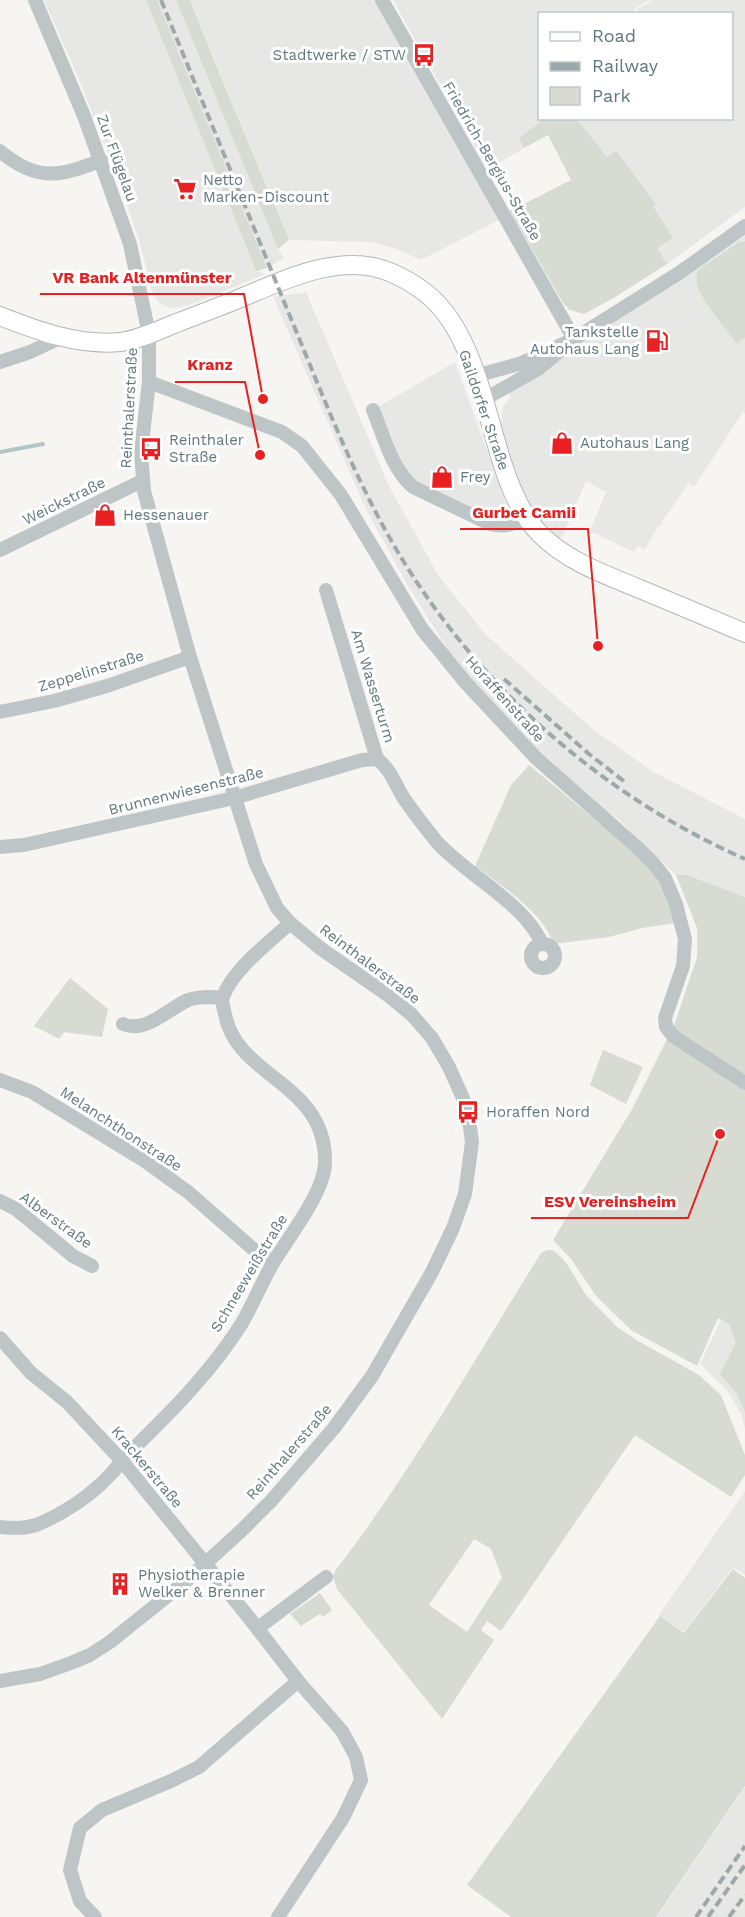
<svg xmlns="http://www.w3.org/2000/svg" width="745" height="1917" font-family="'Work Sans',sans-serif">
	<rect width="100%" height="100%" fill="#f6f5f2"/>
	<!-- built -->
	<g fill="#e7e7e6">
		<path d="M44 0H146L256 271 266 274 187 306 171 308 159 303 152 291 140 243 124 196 79 79Z"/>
		<path d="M157 0H176L278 249 284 258 267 268Z"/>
		<path d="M190 0H376L499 220 421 260 394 248 371 242 289 240Z"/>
		<path d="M393 0H650L636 8 631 13 540 14V118L546 119 519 138 524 148 487 170Z"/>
		<path d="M653 0H745V207L667 264 657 248 673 238 654 206 616 150 607 157 577 119 732 118V14L638 13V9Z"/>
		<path d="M745 232V414L743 412 694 487 689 483 661 523 664 524 658 527 645 549 637 546 634 552 590 531 606 492 586 481 563 535 551 545 539 533 491 427 501 424 503 407 510 397 506 387Z"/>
		<path d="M306 292 389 486 438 575 486 635 595 731 652 771 745 819V897L687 875H676L618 819 588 799 533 748 457 664 408 586 366 509 273 297Z"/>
		<path d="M455 362 507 506 504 513 493 515 490 524 413 487 373 410Z"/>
		<path d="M745 1270V1428L741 1414 727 1390 700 1364Z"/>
		<path d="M745 1491V1575L733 1567 684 1632 659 1615Z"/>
		<path d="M745 1787V1917H657Z"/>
	</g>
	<!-- green -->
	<g fill="#d7dbd1" fill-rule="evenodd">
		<path d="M146 0H157L267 268 256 271Z"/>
		<path d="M176 0H190C222 81 256 160 289 240L278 249Z"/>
		<path d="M546 118 577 119 607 157 616 150 656 205 654 207 673 238 657 248 667 264 612 299 584 314 570 310 563 303 510 211 571 180 548 135 524 148 519 138Z"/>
		<path d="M745 241V338L736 343C725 328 702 301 697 285 696 280 697 274 698 270L739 242Z"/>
		<path d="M529 765 648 863 666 889 677 923 642 928 609 937 553 944C546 914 499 884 475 866L511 785Z"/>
		<path d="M676 875H687L745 897V1412L737 1394 720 1374 736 1343 730 1325 718 1318 697 1366 631 1330 597 1297 571 1259 553 1240 632 1109 675 1023 697 957V928Z"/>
		<path d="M70 978 108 1009 102 1037 64 1032 59 1039 34 1026Z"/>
		<path d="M603 1050 643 1067 626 1104 590 1085Z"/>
		<path d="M547 1250H552L558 1254 567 1264 586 1295 617 1327 638 1341 699 1375 721 1395 745 1455V1475L731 1497 635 1435 501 1631 487 1621 481 1630 494 1640 442 1719 337 1589 333 1577 335 1571C412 1471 474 1360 541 1253ZM474 1539 491 1549 502 1578 467 1632 429 1605Z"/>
		<path d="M733 1569 745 1578V1786L656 1917H511L467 1885 660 1616 684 1633Z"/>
		<path d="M320 1593 332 1610 323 1617 320 1614 301 1626 290 1614Z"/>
	</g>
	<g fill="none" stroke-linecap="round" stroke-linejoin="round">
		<!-- stream -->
		<path stroke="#b3c6c6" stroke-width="4" d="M0 452 43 444"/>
		<!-- major casing -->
		<g stroke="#b0b7ba" stroke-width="20">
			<path id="major" d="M0 316C38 331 79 346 120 342 138 340 157 331 174 324 195 316 216 308 236 300 282 281 342 250 392 273 410 281 429 293 442 309 474 347 486 411 501 459 509 485 520 514 540 534 566 561 606 575 640 589 675 604 710 618 745 633"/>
		</g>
		<!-- minor -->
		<g stroke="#bec5c7" stroke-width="14">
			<path d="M382 0 574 339"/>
			<path d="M0 151C35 181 60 178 101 160"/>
			<path d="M0 362 30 352 62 337"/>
			<path d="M475 376 519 364 574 339 679 273 745 226"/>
			<path d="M149 382 282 432 302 446 341 495 422 629 465 682 536 758 638 848 654 864 665 878 676 904 685 939 683 966 665 1018 666 1027 673 1036 745 1083"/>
			<path d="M483 400 538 369 561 350"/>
			<path d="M373 410C384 436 391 468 413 487L490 524C505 528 514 524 527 517"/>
			<path d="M0 550 142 481"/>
			<path d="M326 590 377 759C390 768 395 784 403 797 413 812 425 827 436 841 466 875 525 903 542 944"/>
			<path d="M0 712 54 701 107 686 190 657"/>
			<path d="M0 847 24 845 234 798 362 760 377 759"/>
			<circle cx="543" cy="956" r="12"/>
			<path d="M123 1024C145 1034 168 1009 188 1000 199 996 211 997 222 998"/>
			<path d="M0 1080 32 1092 145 1161 188 1192 252 1248 273 1263"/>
			<path d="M0 1201 16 1209 73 1256 92 1266"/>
			<path d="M0 1338 31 1373 67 1402 122 1461 250 1619 298 1681 342 1731 356 1757 361 1780 343 1818 278 1917"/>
			<path d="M0 1527C12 1528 24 1529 36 1525 61 1515 89 1497 108 1477 116 1469 123 1459 132 1450 172 1411 212 1371 242 1323 253 1304 262 1282 273 1263 289 1236 324 1193 325 1163 327 1082 236 1078 225 1014 224 1009 221 1002 223 997 233 969 269 943 290 923"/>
			<path d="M258 1628 326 1577"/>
			<path d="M0 1681 40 1674 71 1663 90 1655 110 1642 186 1581 242 1530 272 1500 334 1428 372 1376 432 1272 453 1228 465 1194 472 1142 468 1112 462 1096 449 1067 432 1038 412 1015 389 996 320 948 290 923 277 908 256 864 190 657 144 491 141 452 149 382V334L130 244 84 116 35 0"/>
			<path d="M95 1917 80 1901 70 1870 80 1828 102 1810 171 1781 199 1767 298 1681"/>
		</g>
		<!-- major -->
		<use href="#major" stroke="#fff" stroke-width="18"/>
		<!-- rail -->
		<g stroke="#9da8ab" stroke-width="4" stroke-dasharray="9 4.5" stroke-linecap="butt">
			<path d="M161 0C203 103 245 206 287 309 319 386 348 463 388 535 468 678 596 793 745 859"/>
			<path d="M504 679 589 754 625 782"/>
			<path d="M696 1917 745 1846"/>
			<path d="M708 1917 745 1865"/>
			<path d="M729 1917 745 1895"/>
		</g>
	</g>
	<!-- icons -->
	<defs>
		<g id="bus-bare" transform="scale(1.8)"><path d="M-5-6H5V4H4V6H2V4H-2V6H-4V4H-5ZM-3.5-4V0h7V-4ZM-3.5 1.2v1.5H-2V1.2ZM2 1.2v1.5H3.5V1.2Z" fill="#e92021" stroke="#fff" stroke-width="2.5" paint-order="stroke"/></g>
		<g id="supermarket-bare" transform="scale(1.8)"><path d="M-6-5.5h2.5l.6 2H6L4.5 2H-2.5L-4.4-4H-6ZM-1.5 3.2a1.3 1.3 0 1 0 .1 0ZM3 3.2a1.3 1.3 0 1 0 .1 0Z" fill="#e92021" stroke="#fff" stroke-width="2.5" paint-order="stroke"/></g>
		<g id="fuel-bare" transform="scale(1.8)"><path d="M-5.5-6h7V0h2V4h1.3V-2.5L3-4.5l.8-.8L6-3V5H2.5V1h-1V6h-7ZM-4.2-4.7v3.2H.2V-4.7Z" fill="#e92021" stroke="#fff" stroke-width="2.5" paint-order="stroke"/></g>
		<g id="shop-bare" transform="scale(1.8)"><path d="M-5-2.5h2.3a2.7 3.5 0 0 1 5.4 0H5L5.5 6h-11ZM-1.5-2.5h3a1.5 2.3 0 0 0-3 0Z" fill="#e92021" stroke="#fff" stroke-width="2.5" paint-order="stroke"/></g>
		<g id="building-bare" transform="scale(1.8)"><path d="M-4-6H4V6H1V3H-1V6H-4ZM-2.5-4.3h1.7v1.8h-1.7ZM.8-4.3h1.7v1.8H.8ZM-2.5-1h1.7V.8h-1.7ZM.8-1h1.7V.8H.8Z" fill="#e92021" stroke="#fff" stroke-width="2.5" paint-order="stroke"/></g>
	</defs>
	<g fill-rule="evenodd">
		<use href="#bus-bare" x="424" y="55"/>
		<use href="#supermarket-bare" x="185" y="189"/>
		<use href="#fuel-bare" x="657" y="341"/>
		<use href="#shop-bare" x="562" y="443"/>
		<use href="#bus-bare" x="151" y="449"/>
		<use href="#shop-bare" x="442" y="477"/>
		<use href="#shop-bare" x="105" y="515"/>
		<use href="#bus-bare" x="468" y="1112"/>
		<use href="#building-bare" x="120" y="1584"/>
	</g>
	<g text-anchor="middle" stroke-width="6" stroke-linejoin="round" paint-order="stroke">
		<!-- poi labels -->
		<g font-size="15" fill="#60797f" stroke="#fff" text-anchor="start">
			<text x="406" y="60" text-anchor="end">Stadtwerke / STW</text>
			<text x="203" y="185">Netto<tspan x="203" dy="17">Marken-Discount</tspan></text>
			<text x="639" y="337" text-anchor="end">Tankstelle<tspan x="639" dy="17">Autohaus Lang</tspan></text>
			<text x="169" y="445">Reinthaler<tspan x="169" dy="17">Straße</tspan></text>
			<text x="580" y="448">Autohaus Lang</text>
			<text x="460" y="482">Frey</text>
			<text x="123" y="520">Hessenauer</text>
			<text x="486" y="1117">Horaffen Nord</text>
			<text x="138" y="1580">Physiotherapie<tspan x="138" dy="17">Welker &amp; Brenner</tspan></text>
		</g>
		<!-- street labels -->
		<g font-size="15" fill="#60797f" stroke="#fff">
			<text transform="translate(117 158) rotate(70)" y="5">Zur Flügelau</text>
			<text transform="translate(492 161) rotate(60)" y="5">Friedrich-Bergius-Straße</text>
			<text transform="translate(129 408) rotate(-87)" y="5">Reinthalerstraße</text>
			<text transform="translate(484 410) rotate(71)" y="5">Gaildorfer Straße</text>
			<text transform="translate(64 501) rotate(-26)" y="5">Weickstraße</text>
			<text transform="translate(91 671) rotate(-17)" y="5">Zeppelinstraße</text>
			<text transform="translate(373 686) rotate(73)" y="5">Am Wasserturm</text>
			<text transform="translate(505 699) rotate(48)" y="5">Horaffenstraße</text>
			<text transform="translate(186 791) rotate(-14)" y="5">Brunnenwiesenstraße</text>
			<text transform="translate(370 964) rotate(37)" y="5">Reinthalerstraße</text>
			<text transform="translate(121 1129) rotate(33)" y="5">Melanchthonstraße</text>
			<text transform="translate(56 1220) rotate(36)" y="5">Alberstraße</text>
			<text transform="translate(249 1273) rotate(-59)" y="5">Schneeweißstraße</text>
			<text transform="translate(289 1452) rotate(-49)" y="5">Reinthalerstraße</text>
			<text transform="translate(147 1467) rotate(50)" y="5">Krackerstraße</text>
		</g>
	</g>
	<!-- callouts -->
	<path fill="none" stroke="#e92021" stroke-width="2" d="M263 399L244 294H40M260 455L245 382H175M598 646L588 529H460M720 1134L688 1218H531"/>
	<g fill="#e92021" stroke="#fff" stroke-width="2">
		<circle cx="263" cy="399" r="6"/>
		<circle cx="260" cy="455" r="6"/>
		<circle cx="598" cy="646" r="6"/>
		<circle cx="720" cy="1134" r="6"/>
	</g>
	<g font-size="16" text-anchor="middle" font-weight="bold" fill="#e92021" stroke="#fff" stroke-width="6" stroke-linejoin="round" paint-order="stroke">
		<text x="142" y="283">VR Bank Altenmünster</text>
		<text x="210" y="370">Kranz</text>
		<text x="524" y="518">Gurbet Camii</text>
		<text x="610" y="1207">ESV Vereinsheim</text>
	</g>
	<!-- legend -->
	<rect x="538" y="12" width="195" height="108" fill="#ffffff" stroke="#bfc9cc" stroke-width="1.5"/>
	<rect x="550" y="32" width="30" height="9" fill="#ffffff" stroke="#bfc9cc" stroke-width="1.5"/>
	<text x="592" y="42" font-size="18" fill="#60797f">Road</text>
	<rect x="550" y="62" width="30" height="9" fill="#9da8ab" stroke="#bfc9cc" stroke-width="1.5"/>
	<text x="592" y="72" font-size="18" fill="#60797f">Railway</text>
	<rect x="550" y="87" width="30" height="18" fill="#d7dbd1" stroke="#bfc9cc" stroke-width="1.5"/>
	<text x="592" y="102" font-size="18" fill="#60797f">Park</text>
</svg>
